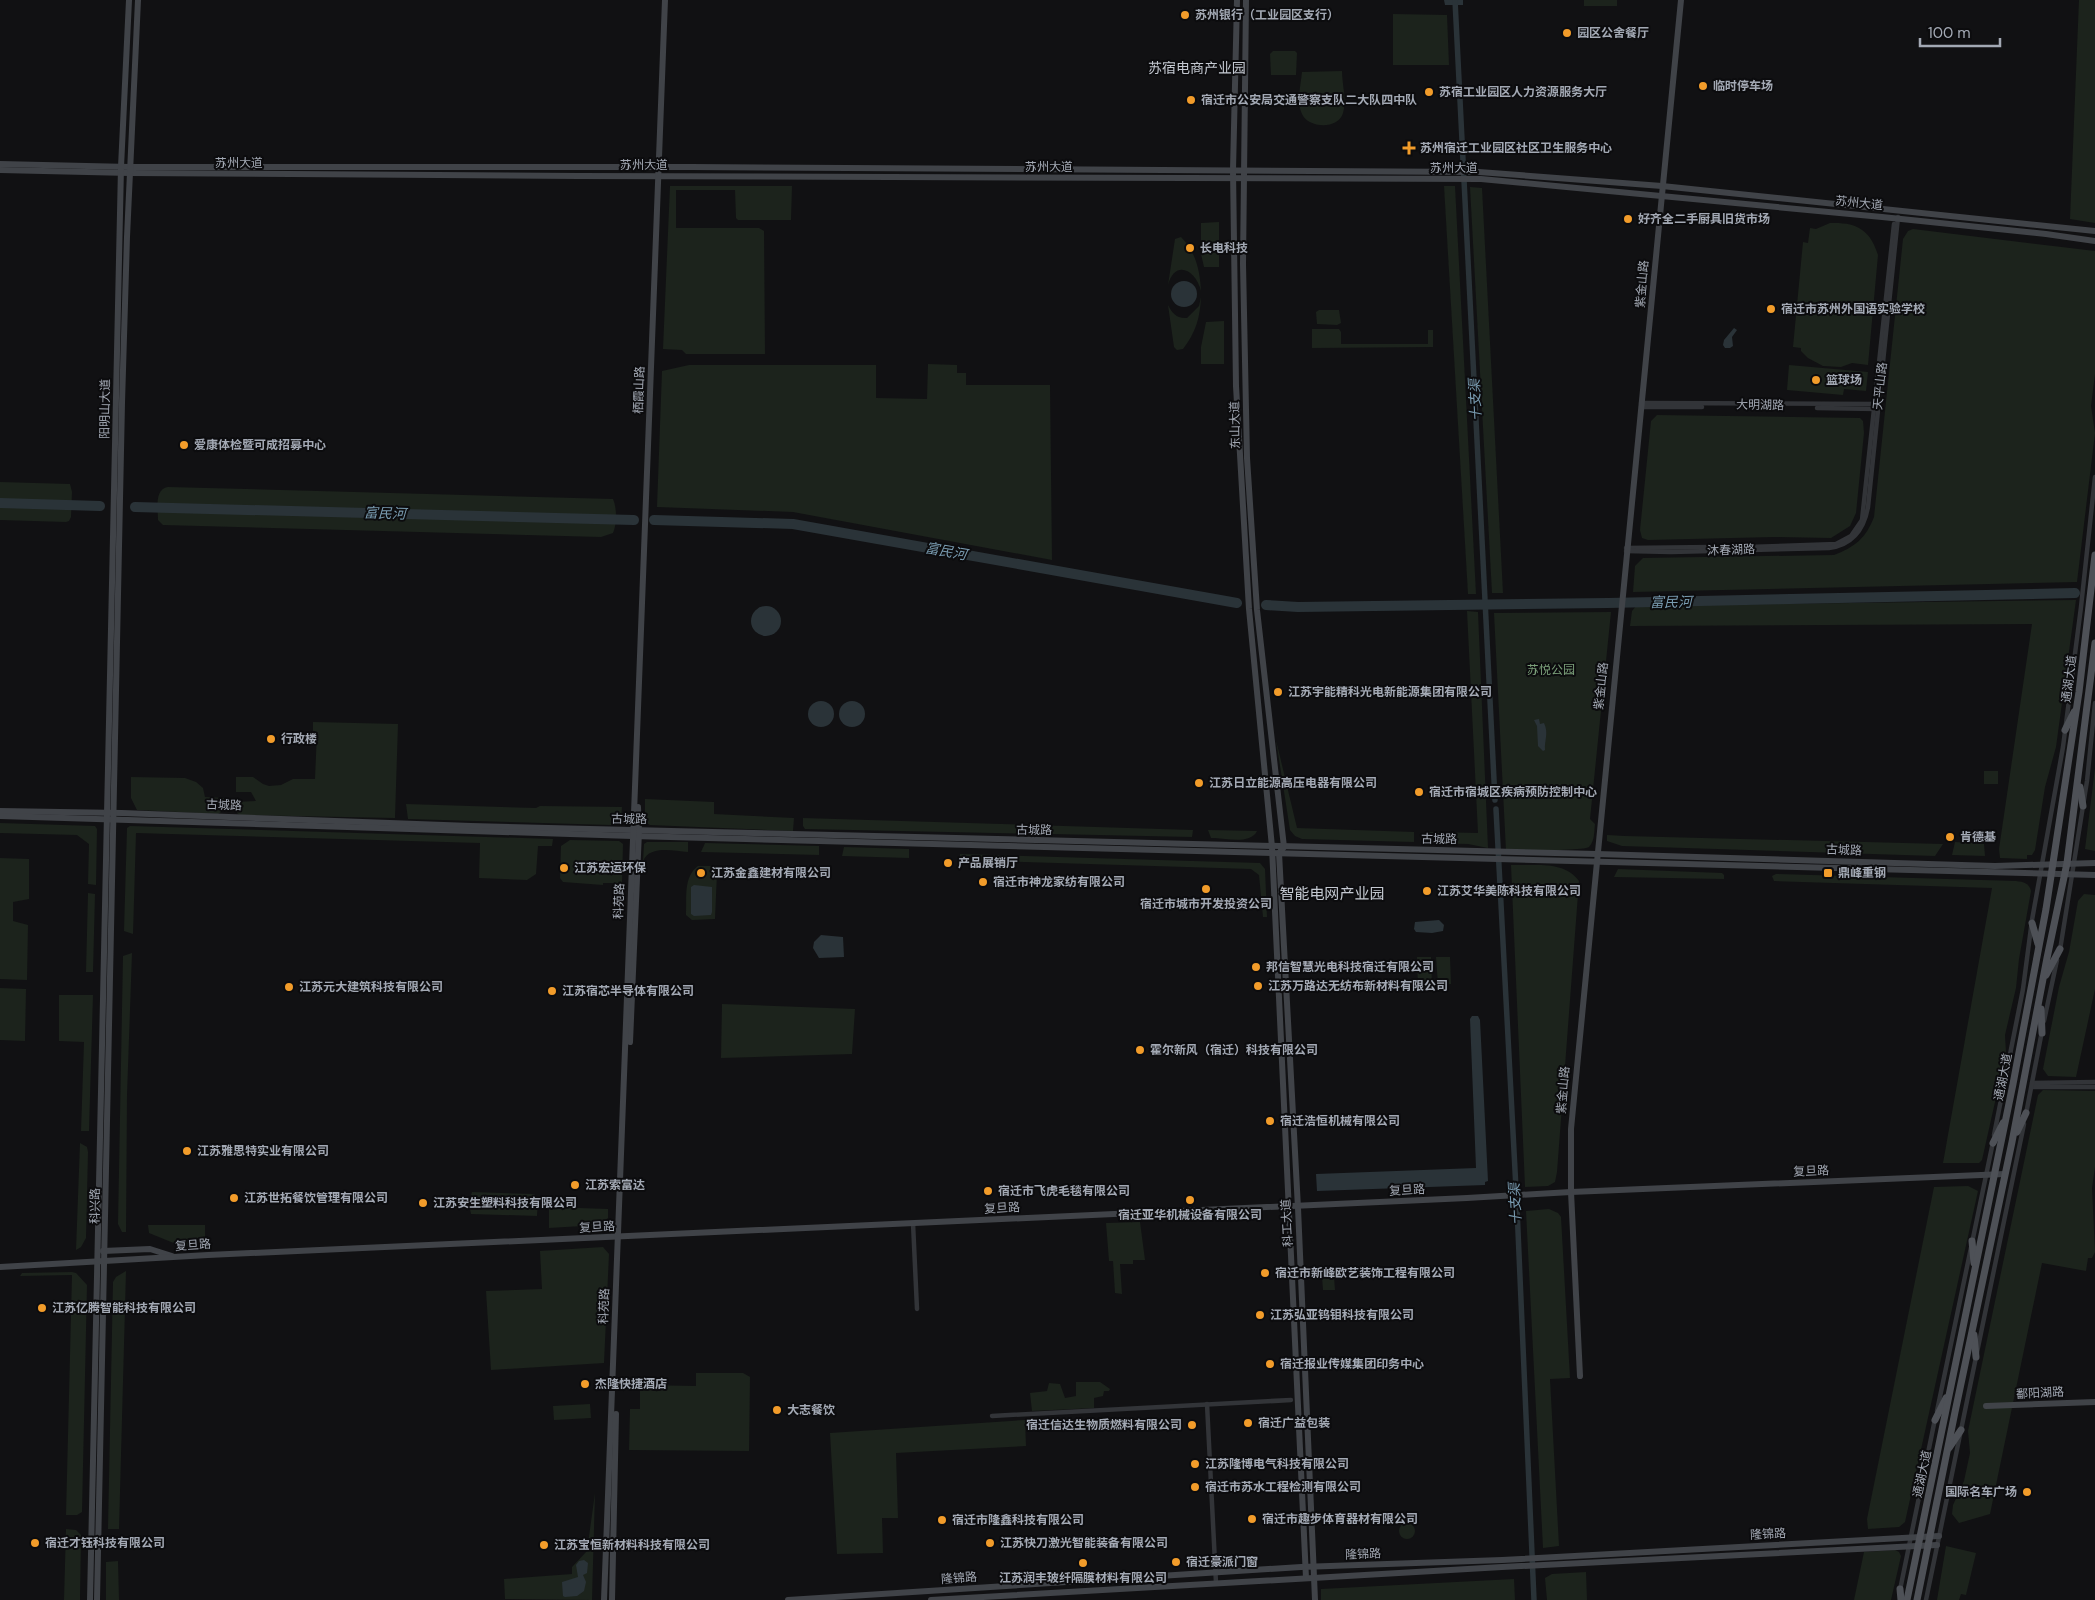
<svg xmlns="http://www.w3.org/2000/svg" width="2095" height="1600" font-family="'DM Sans','Noto Sans SC',sans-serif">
	<rect width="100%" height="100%" fill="#111113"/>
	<!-- green -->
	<g fill="#1c231c">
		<rect x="1584" y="0" width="33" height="6"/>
		<path d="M2079 0H2095V223L2070 219Z"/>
		<path d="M1393 14 1447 15 1449 65H1393Z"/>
		<path d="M1273 51H1295L1297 53 1296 75H1271L1270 54Z"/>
		<path d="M1342 71C1342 84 1347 101 1343 113 1338 130 1308 128 1302 114 1296 102 1301 84 1302 72Z"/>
		<path d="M670 186H792L791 220H738L736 218 735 190H676V228H759L764 231 765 354H686L682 350 663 349Z"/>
		<path d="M1444 186H1455L1476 594H1468Z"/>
		<path d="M1470 187 1482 188 1503 593H1492Z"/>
		<path d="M1219 222V267H1204L1201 254V223Z"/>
		<path d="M1830 223C1856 222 1870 229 1878 255L1868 365 1852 363 1841 367 1823 366 1808 358 1801 351V348L1793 347 1803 242 1808 243 1810 228 1816 229Z"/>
		<path d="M1913 229 2095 251V374L2091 406 2095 433 2077 582 1633 592 1635 566 1643 558 1834 555C1855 547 1866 538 1874 517L1903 239 1908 231Z"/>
		<path d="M1181 237C1196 252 1200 271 1201 291 1196 270 1175 259 1168 285L1175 239Z"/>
		<path d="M1201 297C1200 318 1196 332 1183 349L1177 350 1174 347 1168 305C1172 313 1177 319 1187 318L1199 306Z"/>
		<path d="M1319 310H1339L1341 323 1337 325 1317 324 1316 312Z"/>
		<path d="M1224 321V364H1201V347L1206 322Z"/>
		<path d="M1312 329H1339L1341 332V344H1428V330H1433V347L1312 348Z"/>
		<path d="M928 364 957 365V373H966V385H1050L1052 560 793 512 657 507 662 371 689 365H876V398L927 399Z"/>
		<path d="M1789 365 1868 372 1866 391 1844 389 1843 395 1787 390Z"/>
		<path d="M1657 415 1860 418 1863 421 1864 433 1856 513 1850 526 1831 538 1774 537 1648 540 1642 538 1640 530 1651 421Z"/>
		<path d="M0 482 70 484 72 492 71 517 69 521 66 522 0 520Z"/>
		<path d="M168 487 613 499C617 508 617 524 613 533L601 537 163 525 158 520C158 509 154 489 168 487Z"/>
		<path d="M2076 600 2056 747 2045 787 2035 850 2032 855H2027V859L2000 858 1999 849 2032 624 1630 626 1632 611 1636 606Z"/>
		<path d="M1467 611 1478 612 1488 848 1468 844 1428 843V832L1478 833Z"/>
		<path d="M1611 612 1590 819 1595 824C1594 831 1595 841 1589 847 1584 851 1518 850 1506 851L1494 613Z"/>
		<path d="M313 722 398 724 395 818 240 815 237 813 234 802 256 801 251 792H236V777H253L263 784 269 786 281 785 293 779H315L317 732H313Z"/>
		<path d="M1276 740 1297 828 1414 832V842L1302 839 1295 836 1290 830Z"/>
		<path d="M2095 768V851L2085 849Z"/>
		<rect x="1984" y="771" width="14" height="13"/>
		<path d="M131 777 185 778 196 782 203 788 205 797 224 798V810L218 814 137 810 131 798Z"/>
		<path d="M645 799 714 802V814L794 818 793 831 650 825 645 822Z"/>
		<path d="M406 804 536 808 540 806 622 807 621 820 611 825 408 819Z"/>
		<path d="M803 818 1193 830 1192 837 805 829 803 826Z"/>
		<path d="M0 823 95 826 97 829 96 885 88 884 89 844 77 835 0 833Z"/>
		<path d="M130 826 553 839 552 846H538L536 874 527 880 479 878 480 843 136 833 133 934 124 931 127 828Z"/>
		<path d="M1208 830 1257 831C1251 844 1228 839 1215 838H1211Z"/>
		<path d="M1607 835 1625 836 1943 844 1935 856 1622 846 1607 841Z"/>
		<path d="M570 840 619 841 623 844 622 883H603V885L563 882 560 878 561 846Z"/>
		<path d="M647 842H688V852C673 851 650 845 643 861L644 844Z"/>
		<path d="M1955 842 1984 844 1985 856 1952 855Z"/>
		<path d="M705 843 819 846V855L701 852Z"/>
		<path d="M844 847 909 849V858L842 856Z"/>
		<path d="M960 854 1260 863 1265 869 1267 917H1263L1259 875 1251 869 960 860Z"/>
		<path d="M0 858 29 859V899L13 902V921L28 925 27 980 0 979Z"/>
		<path d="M1511 865C1535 866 1564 860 1579 881L1557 1172 1555 1182 1548 1186 1525 1187Z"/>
		<path d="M698 866H712L717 873 715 919 692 920 686 915C687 898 683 877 698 866Z"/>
		<path d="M1618 869 1722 873 1724 875V879L1614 877Z"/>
		<path d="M1776 874 2016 881C2024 882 2029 883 2031 891L2019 959 2016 988 2005 1035 2006 1053 1982 1160 1979 1163H1943L1992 888 1774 881 1772 876Z"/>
		<path d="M88 893 95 894 93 972H86Z"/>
		<path d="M2084 894 2095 895V989L2076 1077 2048 1076 2043 1069 2059 987 2069 952 2078 901Z"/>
		<path d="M132 953 127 1095 126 1232H122L118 1224 123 956Z"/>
		<path d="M1417 957H1431L1432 985 1418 986Z"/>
		<path d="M1436 957H1450L1451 984 1438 985Z"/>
		<path d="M0 988 26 989 25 1041 0 1040Z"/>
		<path d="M59 995H93L89 1131H81L84 1042 59 1041Z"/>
		<path d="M722 1004 855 1009 852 1054 721 1058Z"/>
		<path d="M2043 1090 2095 1091V1167L2092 1188 2095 1252 2092 1258H2088L2086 1271 2042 1263 1990 1514 1959 1523 1952 1514 1953 1505 1964 1481 1970 1453 1968 1431 2038 1095Z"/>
		<path d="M80 1143 87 1147 88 1152 86 1238 81 1247 76 1250Z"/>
		<path d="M1968 1186 1978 1191 1905 1522 1899 1527 1868 1529 1867 1519 1934 1187Z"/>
		<path d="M472 1192 534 1194 538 1197 537 1216 471 1214 470 1209 476 1208V1198H470Z"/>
		<path d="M549 1207 608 1209V1218L599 1225 549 1228Z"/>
		<path d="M1549 1209 1558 1213 1561 1217 1570 1378 1550 1379 1559 1546 1543 1548 1526 1211Z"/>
		<path d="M1140 1222 1145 1260H1133V1264H1120L1122 1294 1115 1293 1113 1261H1109L1106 1223Z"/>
		<path d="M148 1225H205V1245L181 1246 149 1233Z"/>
		<path d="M603 1247 609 1254 604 1363 491 1370 486 1291 542 1289 540 1251Z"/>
		<path d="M126 1271 119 1529H108L113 1282 116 1277Z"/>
		<path d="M72 1272 76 1273 87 1285 82 1512 77 1515H66L72 1275 20 1276 22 1273Z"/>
		<path d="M1322 1277H1334L1335 1290H1323Z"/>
		<path d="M696 1373H743L750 1377 749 1451 629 1450 630 1409H640V1385L696 1386Z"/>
		<path d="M1076 1382H1100L1110 1389 1109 1391H1104L1103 1396 1094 1398V1408L1032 1411 1030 1393 1047 1391 1049 1383 1060 1384 1065 1398 1076 1396Z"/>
		<path d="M590 1404 591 1418 554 1420 553 1406Z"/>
		<path d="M1025 1420 1026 1446 896 1453 898 1518H882L883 1553 837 1554 830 1433Z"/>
		<path d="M595 1493 592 1600 505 1599 504 1579 572 1574V1567L587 1551Z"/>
		<circle cx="1407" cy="1531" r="8"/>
		<path d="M66 1529 76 1530 81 1535 80 1600H64Z"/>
		<path d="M1946 1546 1976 1553 1966 1595 1961 1594 1959 1600H1937Z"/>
		<path d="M1895 1550 1899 1552 1901 1556 1891 1600H1854L1864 1552Z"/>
		<path d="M118 1561 119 1600H106V1562Z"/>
		<path d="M1586 1572 1587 1600H1547L1545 1578 1552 1574Z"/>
		<path d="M1514 1579 1515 1600H1321V1589Z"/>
	</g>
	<!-- water -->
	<g fill="#2a3338">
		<path d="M1444 0H1463V5H1445Z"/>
		<circle cx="1184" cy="294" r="13"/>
		<path d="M1734 328 1737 330 1732 337 1733 346 1730 348H1725L1723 345 1724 340Z"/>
		<circle cx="766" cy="621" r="15"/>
		<circle cx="821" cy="714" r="13"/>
		<circle cx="852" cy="714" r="13"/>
		<path d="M1539 719 1540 724 1544 723C1549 733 1544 741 1545 750L1543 751 1538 746 1537 726 1534 720Z"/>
		<path d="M694 885 712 887V912L711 915 694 916 691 914V887Z"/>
		<path d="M1439 920 1444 925 1443 931 1432 933 1416 932 1414 929 1415 922Z"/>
		<path d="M821 935 843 937 844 957 819 958 813 948 814 942Z"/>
		<path d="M1472 1016H1478L1480 1020 1488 1181 1485 1182V1185L1317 1191 1316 1174 1476 1168 1470 1019Z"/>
		<path d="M579 1561 584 1560 588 1563 587 1573 583 1575 586 1582 584 1591 577 1596 565 1597 563 1596 562 1582 578 1577 576 1565Z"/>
	</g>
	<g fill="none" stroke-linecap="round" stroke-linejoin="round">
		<!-- canal -->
		<g stroke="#2a3338" stroke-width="5.5">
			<path d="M1455 0 1495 800"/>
			<path d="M1496 809 1517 1208 1534 1600"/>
		</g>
		<!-- river -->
		<g stroke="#2a3338" stroke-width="10">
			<path d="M0 503 100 506"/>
			<path d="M135 507 634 520"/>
			<path d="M654 520 793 524 1237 603"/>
			<path d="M1266 605 1298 607 1608 603 2075 593"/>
		</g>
		<!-- street -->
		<g stroke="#323438" stroke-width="4.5">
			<path d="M1641 403 1877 404"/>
			<path d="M1641 407H1702"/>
			<path d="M1817 408 1877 409"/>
			<path d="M1748 547 1836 544 1851 536 1862 520 1894 224"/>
			<path d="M1626 548 1713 547"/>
			<path d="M1626 551 1671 552 1829 548C1852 545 1864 529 1868 507L1898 217"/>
			<path d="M2060 950 2087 781 2095 703"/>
			<path d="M2044 1021 2057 960"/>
			<path d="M2032 1083 2095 1082"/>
			<path d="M2032 1087H2095"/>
			<path d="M2026 1114 2042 1031"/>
			<path d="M1994 1135 2023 989 2032 920 2063 747 2081 607 2095 477"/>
			<path d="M913 1223 917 1309"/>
			<path d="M1207 1404 1216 1583"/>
			<path d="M1937 1411 1993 1142"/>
			<path d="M992 1416 1291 1400"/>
			<path d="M1900 1590 1935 1419"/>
			<path d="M1926 1600 2024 1124"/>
		</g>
		<!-- secondary -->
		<g stroke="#404348" stroke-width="6">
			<path d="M1237 0 1233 170 1236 386 1249 609 1272 847 1306 1578"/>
			<path d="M1246 0 1243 264 1247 458 1257 610 1284 847 1279 853 1298 1208 1315 1600"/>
			<path d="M0 164 130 167H691L1479 172 1662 186 2095 231"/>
			<path d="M0 170 130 173 579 176 1481 179 1882 217 2046 234 2095 241"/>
			<path d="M0 811 122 813 471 826 1597 854 1995 866 2095 863"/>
			<path d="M0 816 632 836 2095 875"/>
			<path d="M630 1042 639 831 638 807"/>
			<path d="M103 1251 150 1249 172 1256"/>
			<path d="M0 1267 208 1255 1467 1198 1571 1192 2005 1174"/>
			<path d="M1580 1376 1571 1192V1129C1606 752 1644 376 1681 0"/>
			<path d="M1986 1406 2095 1402"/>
			<path d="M90 1600 121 167 129 0"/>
			<path d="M97 1600 122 403 127 237 138 0"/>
			<path d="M604 1600 665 0"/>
			<path d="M612 1600 616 1414"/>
			<path d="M788 1600 1301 1567 1502 1560 1939 1536"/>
			<path d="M931 1600 1502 1567 1937 1545"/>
		</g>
		<!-- primary -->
		<g stroke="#4e5157" stroke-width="7">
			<path d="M2065 730 2074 712"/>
			<path d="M2080 787 2083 806"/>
			<path d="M2032 923 2038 944"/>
			<path d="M2046 975 2060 949"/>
			<path d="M2041 1009 2042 1033"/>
			<path d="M2017 1132 2026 1113"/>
			<path d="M1993 1143 2003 1123"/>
			<path d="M1972 1241 1974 1263"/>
			<path d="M1974 1335 1976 1357"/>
			<path d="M1935 1420 1946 1398"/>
			<path d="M1949 1448 1961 1430"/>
			<path d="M1900 1589 1901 1600"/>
			<path d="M1907 1600 2013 1084 2046 909 2079 692 2095 555"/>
			<path d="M1917 1600 1955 1412 2012 1142 2047 958 2067 863 2095 643"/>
		</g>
	</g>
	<!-- markers -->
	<g fill="#f29c2a" stroke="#0c0c0e" stroke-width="2">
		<circle cx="1185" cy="15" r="5"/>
		<circle cx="1567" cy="33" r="5"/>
		<circle cx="1703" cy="86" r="5"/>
		<circle cx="1429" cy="92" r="5"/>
		<circle cx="1191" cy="100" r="5"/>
		<path d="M1406.5 140.5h5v5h5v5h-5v5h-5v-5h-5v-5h5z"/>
		<circle cx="1628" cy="219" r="5"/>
		<circle cx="1190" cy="248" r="5"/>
		<circle cx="1771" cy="309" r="5"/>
		<circle cx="1816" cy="380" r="5"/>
		<circle cx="184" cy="445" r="5"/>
		<circle cx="1278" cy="692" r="5"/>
		<circle cx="271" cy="739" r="5"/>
		<circle cx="1199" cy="783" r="5"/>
		<circle cx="1419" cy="792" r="5"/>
		<circle cx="1950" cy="837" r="5"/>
		<circle cx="948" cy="863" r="5"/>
		<circle cx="564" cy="868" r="5"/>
		<circle cx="701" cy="873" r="5"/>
		<rect x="1823" y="868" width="10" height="10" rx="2.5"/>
		<circle cx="983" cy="882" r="5"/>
		<circle cx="1206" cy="889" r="5"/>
		<circle cx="1427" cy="891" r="5"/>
		<circle cx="1256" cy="967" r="5"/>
		<circle cx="1258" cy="986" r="5"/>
		<circle cx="289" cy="987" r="5"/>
		<circle cx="552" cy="991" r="5"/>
		<circle cx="1140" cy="1050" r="5"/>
		<circle cx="1270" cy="1121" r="5"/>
		<circle cx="187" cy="1151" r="5"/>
		<circle cx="575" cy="1185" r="5"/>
		<circle cx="988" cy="1191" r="5"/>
		<circle cx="234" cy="1198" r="5"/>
		<circle cx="1190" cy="1200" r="5"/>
		<circle cx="423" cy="1203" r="5"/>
		<circle cx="1265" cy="1273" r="5"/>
		<circle cx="42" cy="1308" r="5"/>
		<circle cx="1260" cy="1315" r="5"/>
		<circle cx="1270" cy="1364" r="5"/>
		<circle cx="585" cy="1384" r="5"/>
		<circle cx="777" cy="1410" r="5"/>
		<circle cx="1248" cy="1423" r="5"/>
		<circle cx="1192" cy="1425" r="5"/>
		<circle cx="1195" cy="1464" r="5"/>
		<circle cx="1195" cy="1487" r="5"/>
		<circle cx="2027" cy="1492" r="5"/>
		<circle cx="1252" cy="1519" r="5"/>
		<circle cx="942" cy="1520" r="5"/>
		<circle cx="35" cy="1543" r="5"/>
		<circle cx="990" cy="1543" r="5"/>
		<circle cx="544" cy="1545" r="5"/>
		<circle cx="1176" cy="1562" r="5"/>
		<circle cx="1083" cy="1563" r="5"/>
	</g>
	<g text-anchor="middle" stroke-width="4" stroke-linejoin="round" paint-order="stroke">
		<!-- poi labels -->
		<g font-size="12" font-weight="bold" fill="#a3a9b4" stroke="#0c0c0e" text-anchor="start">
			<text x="1195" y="19">苏州银行（工业园区支行）</text>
			<text x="1577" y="37">园区公舍餐厅</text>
			<text x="1713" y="90">临时停车场</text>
			<text x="1439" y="96">苏宿工业园区人力资源服务大厅</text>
			<text x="1201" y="104">宿迁市公安局交通警察支队二大队四中队</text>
			<text x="1420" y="152">苏州宿迁工业园区社区卫生服务中心</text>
			<text x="1638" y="223">好齐全二手厨具旧货市场</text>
			<text x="1200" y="252">长电科技</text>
			<text x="1781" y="313">宿迁市苏州外国语实验学校</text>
			<text x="1826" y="384">篮球场</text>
			<text x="194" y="449">爱康体检暨可成招募中心</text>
			<text x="1288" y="696">江苏宇能精科光电新能源集团有限公司</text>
			<text x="281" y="743">行政楼</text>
			<text x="1209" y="787">江苏日立能源高压电器有限公司</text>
			<text x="1429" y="796">宿迁市宿城区疾病预防控制中心</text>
			<text x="1960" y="841">肯德基</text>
			<text x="958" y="867">产品展销厅</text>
			<text x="574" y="872">江苏宏运环保</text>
			<text x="711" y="877">江苏金鑫建材有限公司</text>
			<text x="1838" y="877">鼎峰重钢</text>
			<text x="993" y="886">宿迁市神龙家纺有限公司</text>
			<text x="1437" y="895">江苏艾华美陈科技有限公司</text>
			<text x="1206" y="908" text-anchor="middle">宿迁市城市开发投资公司</text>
			<text x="1266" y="971">邦信智慧光电科技宿迁有限公司</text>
			<text x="1268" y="990">江苏万路达无纺布新材料有限公司</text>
			<text x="299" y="991">江苏元大建筑科技有限公司</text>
			<text x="562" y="995">江苏宿芯半导体有限公司</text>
			<text x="1150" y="1054">霍尔新风（宿迁）科技有限公司</text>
			<text x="1280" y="1125">宿迁浩恒机械有限公司</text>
			<text x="197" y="1155">江苏雅思特实业有限公司</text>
			<text x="585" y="1189">江苏索富达</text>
			<text x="998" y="1195">宿迁市飞虎毛毯有限公司</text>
			<text x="244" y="1202">江苏世拓餐饮管理有限公司</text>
			<text x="433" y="1207">江苏安生塑料科技有限公司</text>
			<text x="1190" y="1219" text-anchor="middle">宿迁亚华机械设备有限公司</text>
			<text x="1275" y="1277">宿迁市新峰欧艺装饰工程有限公司</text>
			<text x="52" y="1312">江苏亿腾智能科技有限公司</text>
			<text x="1270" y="1319">江苏弘亚钨钼科技有限公司</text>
			<text x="1280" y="1368">宿迁报业传媒集团印务中心</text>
			<text x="595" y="1388">杰隆快捷酒店</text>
			<text x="787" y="1414">大志餐饮</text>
			<text x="1258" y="1427">宿迁广益包装</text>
			<text x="1182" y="1429" text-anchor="end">宿迁信达生物质燃料有限公司</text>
			<text x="1205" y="1468">江苏隆博电气科技有限公司</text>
			<text x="1205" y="1491">宿迁市苏水工程检测有限公司</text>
			<text x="2017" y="1496" text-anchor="end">国际名车广场</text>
			<text x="1262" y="1523">宿迁市趣步体育器材有限公司</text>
			<text x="952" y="1524">宿迁市隆鑫科技有限公司</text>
			<text x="45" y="1547">宿迁才钰科技有限公司</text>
			<text x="1000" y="1547">江苏快刀激光智能装备有限公司</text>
			<text x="554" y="1549">江苏宝恒新材料科技有限公司</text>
			<text x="1186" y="1566">宿迁豪派门窗</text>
			<text x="1083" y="1582" text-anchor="middle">江苏润丰玻纤隔膜材料有限公司</text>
		</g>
		<!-- street labels -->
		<g font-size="12" fill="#a3a9b4" stroke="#0c0c0e">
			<text x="239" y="167">苏州大道</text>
			<text x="644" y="169">苏州大道</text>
			<text x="1049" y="171">苏州大道</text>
			<text x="1454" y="172">苏州大道</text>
			<text transform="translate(1859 203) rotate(6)" y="4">苏州大道</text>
			<text transform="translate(1642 284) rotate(-85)" y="4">紫金山路</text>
			<text transform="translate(1880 386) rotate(-84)" y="4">天平山路</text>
			<text transform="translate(639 390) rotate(-88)" y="4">栖霞山路</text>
			<text transform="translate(1760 405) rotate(1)" y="4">大明湖路</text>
			<text transform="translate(105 409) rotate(-89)" y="4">阳明山大道</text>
			<text transform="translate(1235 425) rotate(-91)" y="4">东山大道</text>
			<text transform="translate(1731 550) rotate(-2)" y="4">沐春湖路</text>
			<text transform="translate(2069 679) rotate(-83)" y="4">通湖大道</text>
			<text transform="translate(1601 686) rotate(-84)" y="4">紫金山路</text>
			<text transform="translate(224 805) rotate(2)" y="4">古城路</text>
			<text transform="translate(629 819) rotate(1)" y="4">古城路</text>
			<text transform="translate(1034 830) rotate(1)" y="4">古城路</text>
			<text transform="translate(1439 839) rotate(1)" y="4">古城路</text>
			<text transform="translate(1844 850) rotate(2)" y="4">古城路</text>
			<text transform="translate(619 901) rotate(-88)" y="4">科苑路</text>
			<text transform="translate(2003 1077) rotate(-79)" y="4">通湖大道</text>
			<text transform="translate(1563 1090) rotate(-85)" y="4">紫金山路</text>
			<text transform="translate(1811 1171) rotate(-2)" y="4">复旦路</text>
			<text transform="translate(1407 1190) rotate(-3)" y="4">复旦路</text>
			<text transform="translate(95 1206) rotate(-89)" y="4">科兴路</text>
			<text transform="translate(1002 1208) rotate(-3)" y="4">复旦路</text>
			<text transform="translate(1287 1223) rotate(-93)" y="4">科工大道</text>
			<text transform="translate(597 1227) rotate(-3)" y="4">复旦路</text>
			<text transform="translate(193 1245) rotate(-4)" y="4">复旦路</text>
			<text transform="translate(604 1306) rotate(-88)" y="4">科苑路</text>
			<text transform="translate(2040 1393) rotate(-3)" y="4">鄱阳湖路</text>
			<text transform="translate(1922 1474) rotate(-78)" y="4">通湖大道</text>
			<text transform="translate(1768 1534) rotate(-3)" y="4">隆锦路</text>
			<text transform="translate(1363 1554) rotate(-2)" y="4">隆锦路</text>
			<text transform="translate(959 1578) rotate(-4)" y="4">隆锦路</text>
		</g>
		<!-- park labels -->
		<g font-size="12" fill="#7a9f79" stroke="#0c0c0e">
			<text x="1551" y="674">苏悦公园</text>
		</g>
		<!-- neighbourhood labels -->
		<g font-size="14" fill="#c3c8d0" stroke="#0c0c0e">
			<text x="1197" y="73">苏宿电商产业园</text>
		</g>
		<!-- water labels -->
		<g font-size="14" font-style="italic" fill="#799bb0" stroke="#0c0c0e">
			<text transform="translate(1475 400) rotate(-93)" y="5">十支渠</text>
			<text transform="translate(385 513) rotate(2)" y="5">富民河</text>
			<text transform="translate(946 551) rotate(10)" y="5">富民河</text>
			<text transform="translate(1671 602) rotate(-1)" y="5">富民河</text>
			<text transform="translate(1515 1204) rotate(-93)" y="5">十支渠</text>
		</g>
		<!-- quarter labels -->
		<g font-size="15" fill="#c3c8d0" stroke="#0c0c0e">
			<text x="1332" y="899">智能电网产业园</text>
		</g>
	</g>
	<!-- scale -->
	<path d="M1920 38v8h80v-8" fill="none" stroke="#a3a9b4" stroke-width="2.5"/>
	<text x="1928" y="38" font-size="15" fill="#a3a9b4" stroke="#0c0c0e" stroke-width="4" paint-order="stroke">100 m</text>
</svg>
